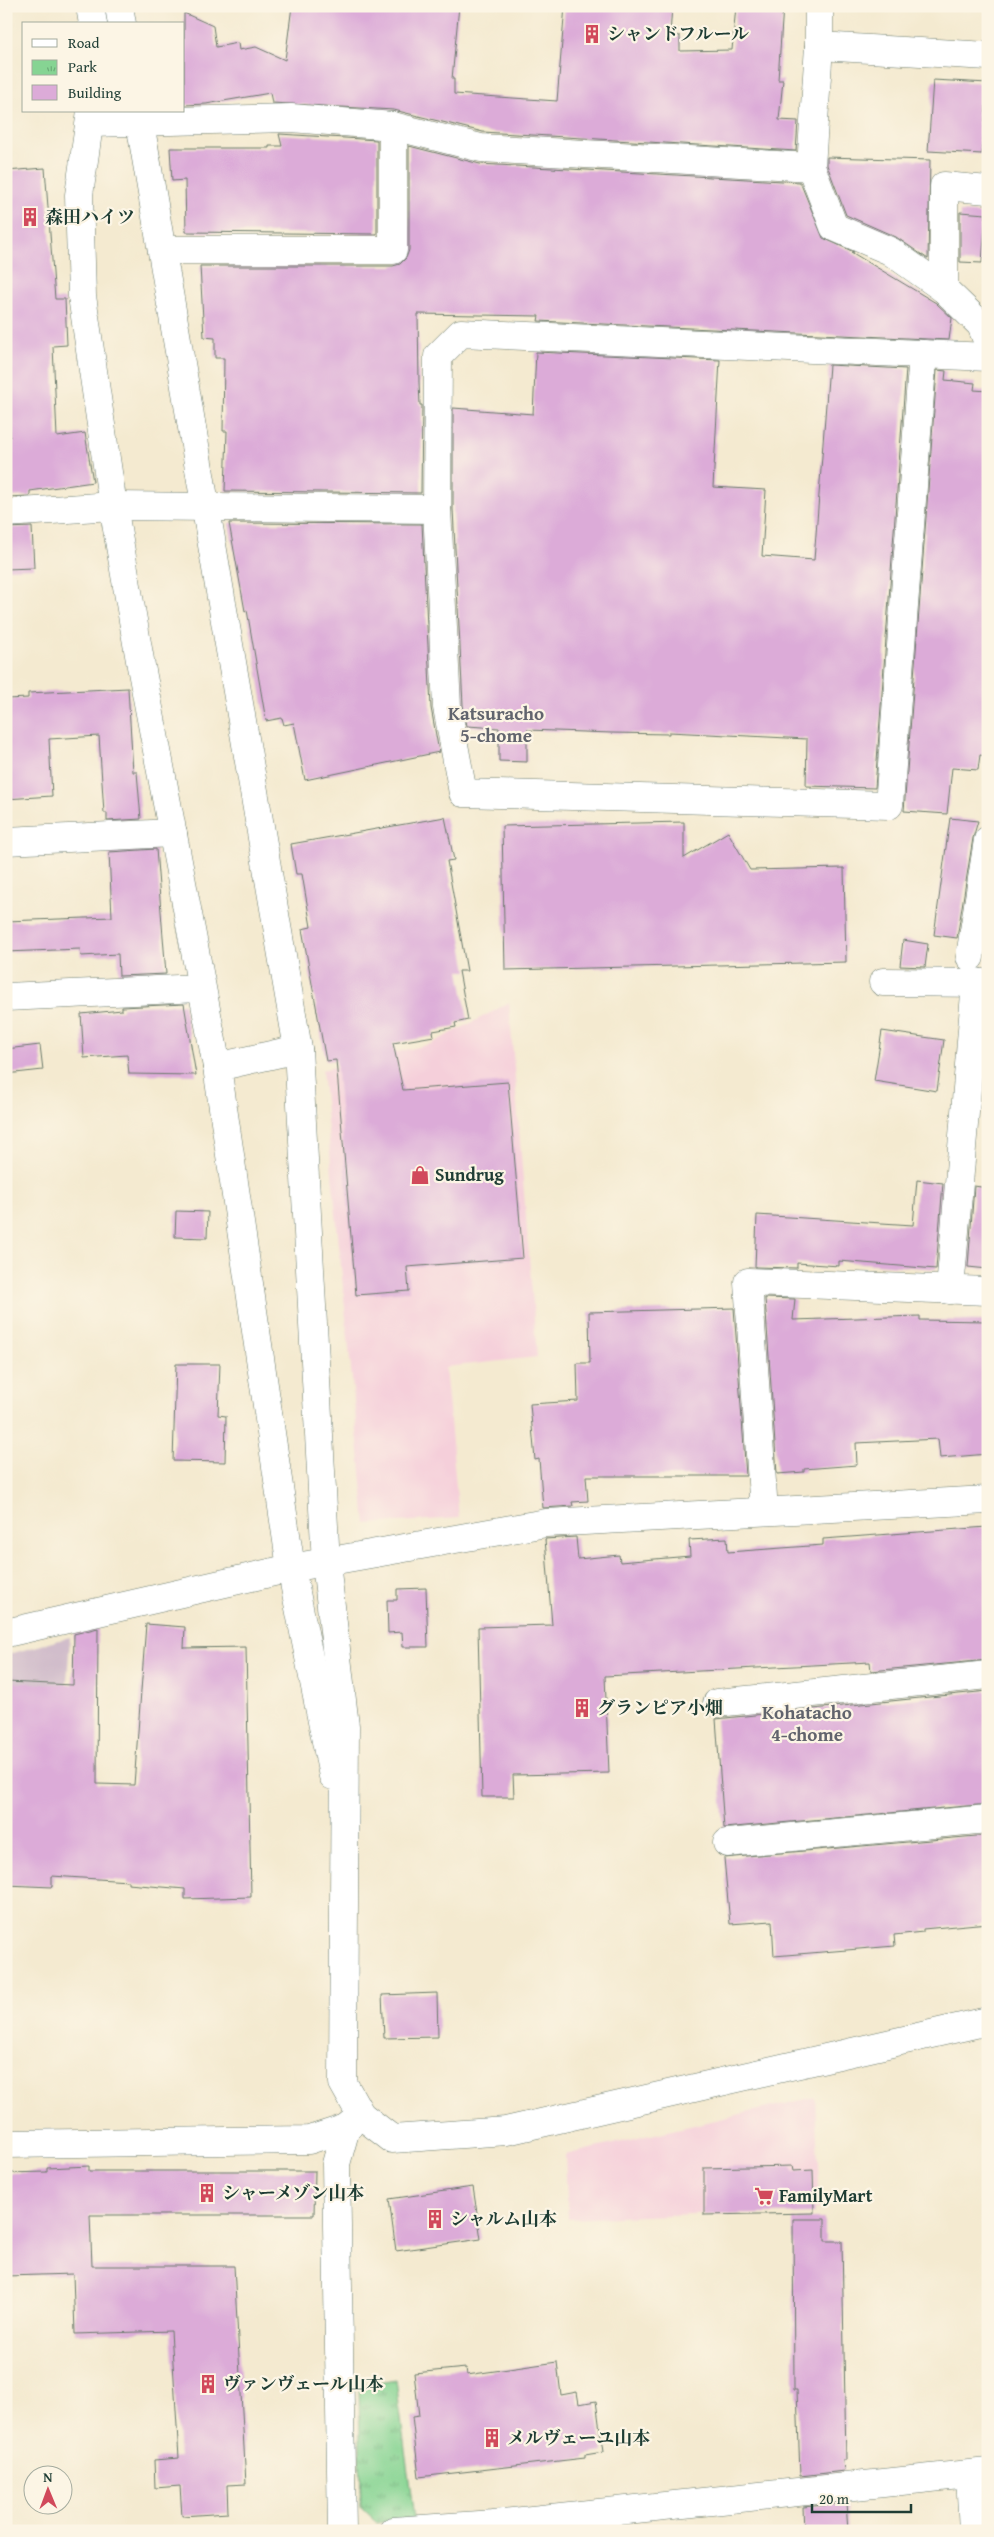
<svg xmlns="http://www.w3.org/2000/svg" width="994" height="2537" font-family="'Gentium Book Plus','Noto Serif JP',serif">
	<defs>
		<pattern id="park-tufts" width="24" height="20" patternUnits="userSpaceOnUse" patternTransform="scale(1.25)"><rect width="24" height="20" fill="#86d493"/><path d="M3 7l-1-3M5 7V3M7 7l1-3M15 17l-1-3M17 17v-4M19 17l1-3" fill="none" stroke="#6dad79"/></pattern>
	</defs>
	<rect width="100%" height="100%" fill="#fcf5e5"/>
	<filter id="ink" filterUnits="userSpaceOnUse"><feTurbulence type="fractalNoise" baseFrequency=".02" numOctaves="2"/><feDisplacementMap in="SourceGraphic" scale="10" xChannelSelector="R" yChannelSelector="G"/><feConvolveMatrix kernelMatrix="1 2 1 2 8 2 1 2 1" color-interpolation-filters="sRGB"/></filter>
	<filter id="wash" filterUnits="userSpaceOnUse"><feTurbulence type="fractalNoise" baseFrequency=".0096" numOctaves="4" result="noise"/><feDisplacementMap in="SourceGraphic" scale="20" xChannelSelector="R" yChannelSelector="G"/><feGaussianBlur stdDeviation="1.12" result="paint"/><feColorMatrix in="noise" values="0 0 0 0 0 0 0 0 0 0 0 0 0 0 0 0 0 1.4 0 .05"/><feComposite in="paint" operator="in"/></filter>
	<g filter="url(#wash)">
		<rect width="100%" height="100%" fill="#f4ead0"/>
		<!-- built -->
		<g fill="#f5cfda">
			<path d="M509 1003 537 1357 445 1367 459 1518 366 1524 322 1070 431 1044Z"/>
			<path d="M815 2097 820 2209 568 2219 565 2155Z"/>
		</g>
		<!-- industrial -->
		<path fill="#d1bdcb" d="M70 1637 53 1886H6V1655Z"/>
		<!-- park -->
		<path fill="url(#park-tufts)" stroke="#528864" d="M396 2380 414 2519 377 2523 361 2508 359 2386Z"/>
		<g id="blocks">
			<!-- building -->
			<g fill="#dcabd8">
				<path d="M292 6H459L452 79H454V94L557 101 565 6H672L670 35 680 36V51L732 50 736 6H783L778 80H783L779 120 798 121 796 151 483 132 394 110 272 103 270 93 206 104 184 105V13L213 26 216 47 238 43 239 50 256 47 285 60Z"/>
				<path d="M933 80 988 83 982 154 928 151Z"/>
				<path d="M279 134 377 140V234L186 232 185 180 172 181 170 148H269V146H282Z"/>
				<path d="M409 146 480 164 800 182 823 238 854 252H851L936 303 952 318 949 340 538 321 539 316 418 314 419 382 420 405H422L421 493 225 491 227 431H223L224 358H215V338L204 337 200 266H393L400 264 406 258 409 250Z"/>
				<path d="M827 157 930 160 928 259 896 237 846 215 827 165Z"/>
				<path d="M45 168 55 299H65L67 345 53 346 57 437 85 433 93 482 30 491V496L6 497V437H10L6 351V171Z"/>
				<path d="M960 212 986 214 982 263 960 262Z"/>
				<path d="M536 352 720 360 713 487 766 490 762 556 814 560 829 365 906 369 875 788 806 786 807 739 669 732V734L612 733 527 730V762L499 761V728L467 726 463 705 453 509V408L533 414Z"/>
				<path d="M937 370 946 371 945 380 975 383 974 390 988 391V738L986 756 980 755 978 770 952 768 947 814 904 811Z"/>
				<path d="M229 523 422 524 431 708 439 752 305 780 294 723 284 725 282 718 266 721 247 610 245 611Z"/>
				<path d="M32 527 34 568 6 569V528Z"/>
				<path d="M128 688 133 772H137L141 819 107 821V813H104L99 736 49 739 52 796 6 799V699L28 698V693Z"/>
				<path d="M445 817 454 860 447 861 467 971H459L468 1020 455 1023 456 1027 433 1031 434 1036 393 1043 403 1090 508 1082 523 1258 407 1267 409 1291 356 1295 336 1060 326 1061 302 929 311 927 302 874H296L291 844Z"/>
				<path d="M950 818 978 821 973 838 957 938 934 935Z"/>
				<path d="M684 822V858L728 832 750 870 844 868 846 962 505 970 502 826Z"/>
				<path d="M156 849 166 974 119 976 118 954 81 956 80 949 6 952V921L112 917 109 852Z"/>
				<path d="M903 940 928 944 925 967 900 966Z"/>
				<path d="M184 1004 196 1075 129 1074 127 1055 84 1058 81 1014 122 1010V1007Z"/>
				<path d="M882 1031 944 1040 937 1091 874 1081Z"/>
				<path d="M40 1045 43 1070 6 1074V1049Z"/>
				<path d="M917 1180 943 1183 936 1269 839 1261V1266L797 1263V1268L755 1267 757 1215 913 1225Z"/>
				<path d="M974 1186 988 1188V1269L968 1267Z"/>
				<path d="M176 1211 208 1212 207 1238 175 1237Z"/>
				<path d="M765 1298 795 1299 793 1320 920 1316V1320L988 1321V1454L940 1458 938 1439 856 1443 857 1465 804 1469V1472L777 1474Z"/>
				<path d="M734 1308 746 1476H586L588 1501 572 1502 573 1506 543 1508 539 1459 535 1460 530 1404 578 1401 577 1363H590L589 1312Z"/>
				<path d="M176 1364H220L218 1415 226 1416 225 1462 173 1461Z"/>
				<path d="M987 1527 988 1660 871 1671 870 1662 605 1676 609 1773 513 1775 514 1797H482L478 1627 552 1625 545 1539 576 1537 578 1559 619 1555 620 1562 690 1556 689 1540 727 1538 728 1552 823 1545V1539Z"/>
				<path d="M426 1588 428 1647H403L402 1632 388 1633 387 1600H397V1589Z"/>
				<path d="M146 1624 185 1627 184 1648 246 1647 251 1897 185 1899V1889L128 1884V1881L52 1876V1887L6 1885V1682L73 1685 74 1634 98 1628 97 1784 134 1785Z"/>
				<path d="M988 1691V1804L724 1828 716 1719Z"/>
				<path d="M988 1835V1923L923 1929V1932L894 1935 895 1946 774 1956 772 1921 730 1924 724 1858Z"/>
				<path d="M437 1993 438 2037 384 2038 382 1995Z"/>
				<path d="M89 2166V2171H315L314 2215H90L92 2266H234L246 2484 227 2485 228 2513 182 2516 180 2486 155 2488 154 2460 179 2458 171 2331 75 2334 73 2274 6 2276V2173L47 2172V2168Z"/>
				<path d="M792 2166 793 2171 813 2170 814 2213 704 2215V2168Z"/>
				<path d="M473 2187 481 2239 396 2251 389 2199Z"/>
				<path d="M793 2219H825V2241H842L846 2460H843L844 2471 800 2476 797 2390H794Z"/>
				<path d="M557 2362 561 2395 577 2392 579 2404 596 2401 603 2452 585 2455V2458L419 2477 412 2417 419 2416 414 2373 466 2368 467 2375Z"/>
				<path d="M846 2503 848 2531H804L803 2507Z"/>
			</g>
		</g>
	</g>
	<g filter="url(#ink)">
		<use href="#blocks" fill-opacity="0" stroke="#6a7a6b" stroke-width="1"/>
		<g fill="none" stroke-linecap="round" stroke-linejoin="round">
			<!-- minor casing -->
			<g stroke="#6a7a6b" stroke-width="29">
				<g id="minor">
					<path d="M90 6 93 24"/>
					<path d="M119 6 122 24"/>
					<path d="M819 6V46L811 167 834 227 890 251 944 289 981 325 988 343"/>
					<path d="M819 46 988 56"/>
					<path d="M91 111 79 195 82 296 113 506 141 666 217 1067 291 1568 333 1776"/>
					<path d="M138 111 298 1049 326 1563 345 1726 343 2083 361 2115 392 2139 506 2131 988 2021"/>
					<path d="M90 123 291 118 393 126 481 148 811 167"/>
					<path d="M162 250H393V126"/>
					<path d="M944 289V186L988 190"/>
					<path d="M437 509 447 707 463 793 889 805 923 354"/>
					<path d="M6 513 113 506 437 509 438 356 461 333 988 357"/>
					<path d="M6 841 173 833"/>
					<path d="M970 957 988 840"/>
					<path d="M883 982 988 983"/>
					<path d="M6 997 200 988"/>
					<path d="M217 1067 298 1049"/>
					<path d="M950 1290 976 982"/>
					<path d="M764 1511 748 1282 988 1291"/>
					<path d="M6 1633 291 1568 546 1523 988 1500"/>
					<path d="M717 1703 988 1675"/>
					<path d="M727 1843 988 1819"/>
					<path d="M6 2144 309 2140 346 2128"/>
					<path d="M970 2475 973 2531"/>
					<path d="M342 2531 336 2164 346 2128 361 2115"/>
					<path d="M393 2531 493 2524 988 2472"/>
				</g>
			</g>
			<!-- minor -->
			<use href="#minor" stroke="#fff" stroke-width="28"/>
		</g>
	</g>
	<!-- icons -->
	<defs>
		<g id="building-bare" transform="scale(1.5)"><path d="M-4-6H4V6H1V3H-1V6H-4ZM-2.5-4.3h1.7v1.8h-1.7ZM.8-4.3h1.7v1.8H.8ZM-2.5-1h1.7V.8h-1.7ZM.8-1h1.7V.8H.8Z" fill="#d1495b" stroke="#fcf5e5" stroke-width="2.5" paint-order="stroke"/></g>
		<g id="shop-bare" transform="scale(1.5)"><path d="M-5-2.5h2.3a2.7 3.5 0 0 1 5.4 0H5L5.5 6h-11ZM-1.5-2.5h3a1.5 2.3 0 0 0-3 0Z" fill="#d1495b" stroke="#fcf5e5" stroke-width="2.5" paint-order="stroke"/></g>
		<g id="supermarket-bare" transform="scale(1.5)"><path d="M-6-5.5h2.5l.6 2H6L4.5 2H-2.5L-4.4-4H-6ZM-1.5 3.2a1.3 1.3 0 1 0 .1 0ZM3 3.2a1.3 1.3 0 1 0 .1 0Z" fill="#d1495b" stroke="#fcf5e5" stroke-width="2.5" paint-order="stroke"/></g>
	</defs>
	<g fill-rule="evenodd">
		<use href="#building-bare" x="592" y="34"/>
		<use href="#building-bare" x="30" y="217"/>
		<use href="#shop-bare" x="420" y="1175"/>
		<use href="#building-bare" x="582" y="1708"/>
		<use href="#building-bare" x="207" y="2193"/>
		<use href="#supermarket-bare" x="764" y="2196"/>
		<use href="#building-bare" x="435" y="2219"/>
		<use href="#building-bare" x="208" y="2384"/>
		<use href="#building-bare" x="492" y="2438"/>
	</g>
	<g text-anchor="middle" stroke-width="4.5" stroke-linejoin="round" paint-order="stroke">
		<!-- poi labels -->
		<g font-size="18" font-weight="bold" fill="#1f3d34" stroke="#fcf5e5" text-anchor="start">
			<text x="607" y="40">シャンドフルール</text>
			<text x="45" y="223">森田ハイツ</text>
			<text x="435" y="1181">Sundrug</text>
			<text x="597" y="1714">グランピア小畑</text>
			<text x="222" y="2199">シャーメゾン山本</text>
			<text x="779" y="2202">FamilyMart</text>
			<text x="450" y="2225">シャルム山本</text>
			<text x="223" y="2390">ヴァンヴェール山本</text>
			<text x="507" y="2444">メルヴェーユ山本</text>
		</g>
		<!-- neighbourhood labels -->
		<g font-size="19" font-weight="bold" fill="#61646d" stroke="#fcf5e5">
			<text x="496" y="720">Katsuracho<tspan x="496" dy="22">5-chome</tspan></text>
			<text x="807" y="1719">Kohatacho<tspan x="807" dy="22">4-chome</tspan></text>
		</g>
	</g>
	<!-- margin -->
	<rect width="994" height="2537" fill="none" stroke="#fcf5e5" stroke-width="25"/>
	<!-- legend -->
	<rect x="22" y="22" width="162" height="90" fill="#fcf5e5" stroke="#a4ab9e"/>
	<rect x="32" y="39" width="25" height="8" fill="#ffffff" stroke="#a4ab9e"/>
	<text x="68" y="48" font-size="15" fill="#1f3d34">Road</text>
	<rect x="32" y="60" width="25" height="15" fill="url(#park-tufts)" stroke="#a4ab9e"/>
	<text x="68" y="72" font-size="15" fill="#1f3d34">Park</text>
	<rect x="32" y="85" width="25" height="15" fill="#dcabd8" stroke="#a4ab9e"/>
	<text x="68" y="98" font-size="15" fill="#1f3d34">Building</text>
	<!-- north arrow -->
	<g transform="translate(48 2490) rotate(359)"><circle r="24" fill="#fcf5e5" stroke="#a4ab9e"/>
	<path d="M0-4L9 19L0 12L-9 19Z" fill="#d1495b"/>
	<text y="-8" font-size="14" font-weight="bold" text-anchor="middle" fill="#1f3d34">N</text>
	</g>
	<!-- scale -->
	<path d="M812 2504v8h99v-8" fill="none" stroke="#1f3d34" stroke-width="2.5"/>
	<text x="819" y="2504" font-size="15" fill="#1f3d34" stroke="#fcf5e5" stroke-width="4" paint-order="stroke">20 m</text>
</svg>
